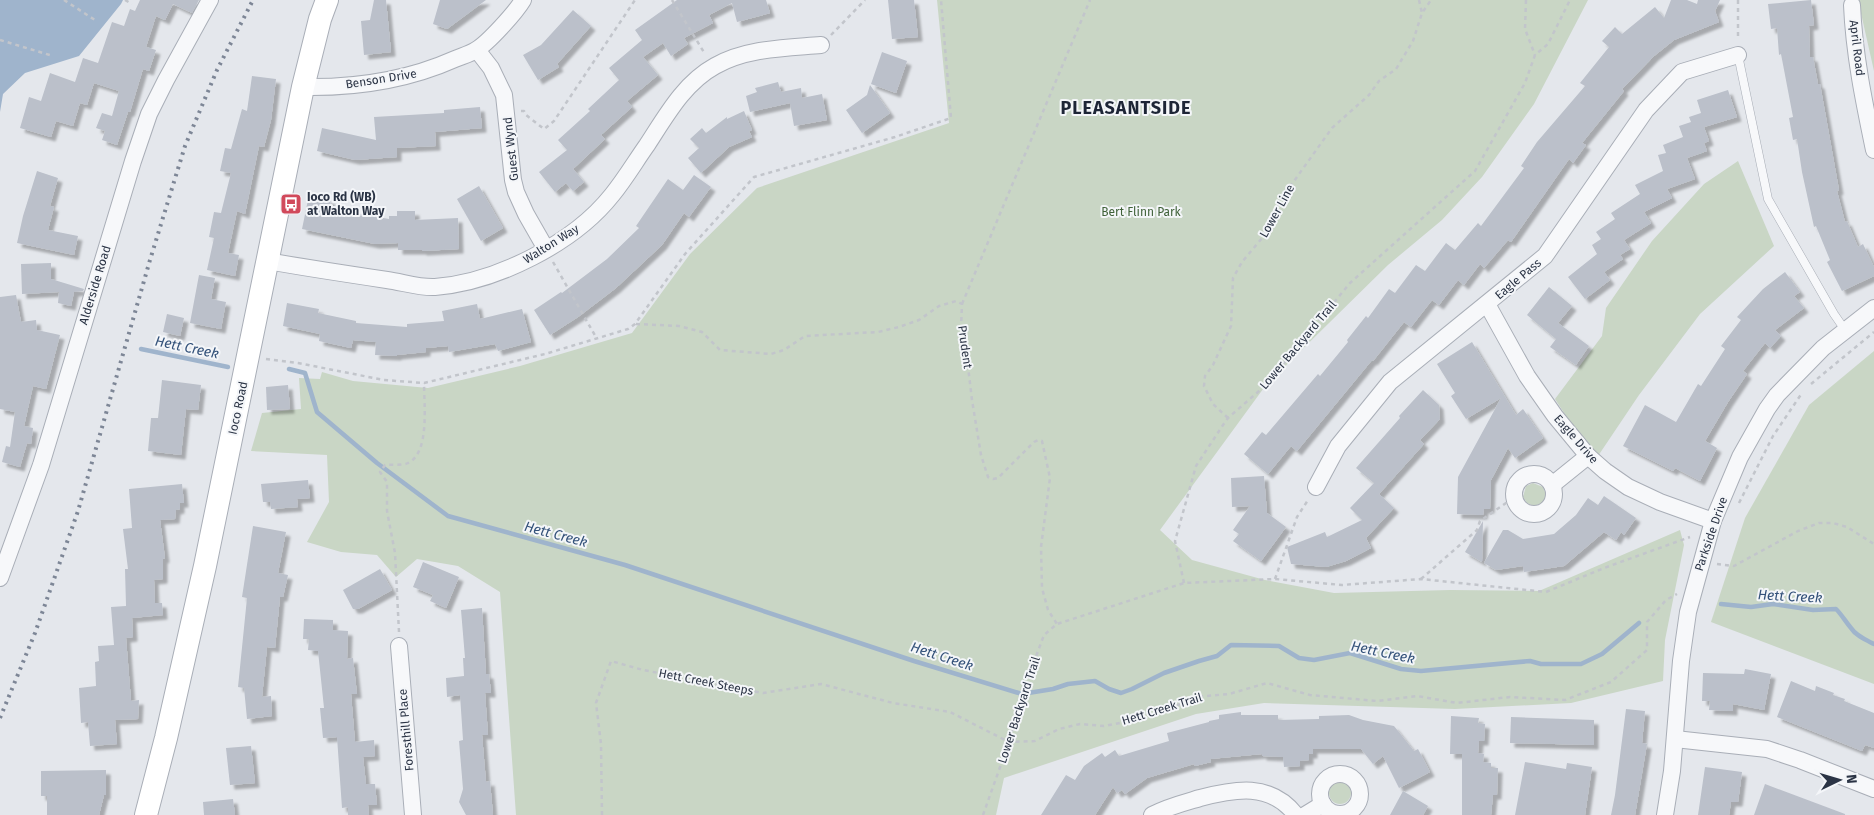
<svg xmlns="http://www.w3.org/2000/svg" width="1874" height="815" font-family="'Fira Sans',sans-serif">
	<defs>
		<filter id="shadow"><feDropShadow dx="4.5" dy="4.5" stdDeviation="1" flood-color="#0004"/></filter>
	</defs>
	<rect width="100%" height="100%" fill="#e4e7ec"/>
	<!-- green -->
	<g fill="#c9d6c5">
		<path d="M937 0H1588L1534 104 1482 177 1442 220 1388 265 1266 385 1160 530 1192 560 1265 580 1334 593 1450 590 1539 591 1680 530 1684 545 1665 640 1663 681 1571 703 1455 709 1264 703 1196 714 1004 778 996 815H516L500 592 458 566 417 559 396 577 377 555 341 552 307 542 329 502 327 455 251 451 262 413 301 409 299 378 320 379 322 372 353 381 428 388 520 366 632 333 690 254 757 188 949 123Z"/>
		<path d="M1858 0H1874V71Z"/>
		<path d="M1738 161 1774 246 1700 314 1639 395 1598 456 1579 436 1555 399 1602 336 1606 308 1652 241 1704 184Z"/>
		<path d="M1874 351V684L1711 622 1745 518 1809 405Z"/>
		<path d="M1533 483 1543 487 1546 494 1544 502 1534 506 1527 503 1523 497 1526 486Z"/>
		<circle cx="1340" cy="793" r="11"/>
	</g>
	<!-- water -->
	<path fill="#9fb4cc" d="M0 0H123L121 4 79 56 25 73 3 94 0 112Z"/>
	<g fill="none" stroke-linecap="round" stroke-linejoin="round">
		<!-- stream -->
		<g stroke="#9fb4cc" stroke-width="4.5">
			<path d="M141 349 228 367"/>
			<path d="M289 369 305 373 317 412 377 463 448 516 625 565 914 661 1022 694 1053 689 1068 684 1095 681 1109 689 1121 693 1132 689 1164 673 1199 661 1217 656 1231 645 1279 646 1299 658 1314 660 1350 653 1401 669 1421 671 1530 661 1541 664H1581L1602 654 1639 623"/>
			<path d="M1721 604 1751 607 1773 604 1813 610 1836 609C1842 615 1845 621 1851 628 1856 636 1866 640 1874 644"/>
		</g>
	</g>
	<!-- building -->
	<g fill="#bbc0ca" filter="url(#shadow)">
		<path d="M140 0H199L192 13 173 4 165 20 156 16 146 47 156 50 149 71 143 69 130 112H128L117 145 102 140 105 131 96 128 102 113 112 116 119 91 94 83 87 105 80 103 73 126 56 121 51 137 20 128 29 97 41 101 50 73 75 82 83 58 98 63 112 22 124 26 130 9 135 11Z"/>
		<path d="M374 0H386L391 52 364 55 361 21 370 20Z"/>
		<path d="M440 0H486L447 29 433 24Z"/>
		<path d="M677 0H766L770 13 737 22 732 3 709 15 713 23 684 38 688 44 671 56 663 43 643 57 658 75 627 101 632 107 601 135 605 139 573 169 584 182 573 191 566 183 555 192 539 172 567 150 558 140 590 111 588 109 619 80 609 68 642 40 635 30Z"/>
		<path d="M888 0H914L918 37 892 39Z"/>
		<path d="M1671 0H1687L1697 4 1698 0H1720L1715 11 1719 22 1674 40 1654 56 1622 89 1624 91 1582 143 1586 145 1573 163 1569 159 1511 242 1508 240 1484 268 1480 264 1464 285 1458 280 1439 305 1432 300 1411 327 1404 322 1373 361 1372 360 1297 451 1291 446 1268 474 1244 454 1262 432 1266 435 1318 374 1320 376 1348 342 1347 340 1366 316 1368 318 1389 289 1395 293 1416 265 1425 271 1446 243 1455 250 1478 223 1481 226 1524 168 1521 166 1537 142 1585 86 1580 83 1609 47 1602 41 1615 27 1622 34 1655 7 1664 18Z"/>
		<path d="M1811 0 1814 25 1809 26 1810 57H1813L1818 84H1820L1839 190 1837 191 1845 222 1847 221 1858 247 1863 244 1874 267V276L1842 291 1827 262 1830 260 1816 226 1814 227 1802 172 1797 139 1793 140 1789 118 1793 117 1781 54 1779 55 1777 28 1771 29 1768 4Z"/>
		<path d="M573 10 591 26 557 64 559 67 538 80 523 55 541 45Z"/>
		<path d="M882 52 907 61 896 93 871 84Z"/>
		<path d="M252 76 276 79 271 120 264 147 259 146 245 214 237 211 228 253 239 255 235 276 207 270 214 238 209 237 214 212 221 213 231 173 220 171 225 148 231 149 242 109 247 111Z"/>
		<path d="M778 82 781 92 801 88 802 98 822 94 827 120 794 126 790 103 750 112 746 96 757 92 755 88Z"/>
		<path d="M870 85 890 113 862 133 846 110 867 95Z"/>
		<path d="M1728 90 1737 117 1704 127 1709 141 1704 143 1707 151 1687 158 1695 179 1667 189 1672 198 1644 212 1651 223 1624 240 1630 249 1620 255 1623 259 1604 272 1610 280 1585 299 1568 277 1597 254 1592 245 1601 239 1596 232 1615 219 1611 213 1640 194 1635 185 1663 171 1658 155 1666 153 1663 145 1683 137 1679 126 1691 122 1689 117 1701 113 1697 100Z"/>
		<path d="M480 107 482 128 435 132 436 146 397 148V157L355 160 317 151 322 128 376 140 374 117 444 113V110Z"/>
		<path d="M744 111 752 130 749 131 752 137 729 147 701 173 688 158 699 148 690 139 702 128 706 133 727 117V119Z"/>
		<path d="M37 171 58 178 50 206 54 207 48 230 78 236 74 255 17 243 23 216Z"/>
		<path d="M694 175 711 187 689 217 684 213 662 245 616 288 578 317 550 335 534 310 561 292 562 293 607 259 639 228 636 226 668 179 683 190Z"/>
		<path d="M479 186 503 228 481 241 457 199Z"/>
		<path d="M309 195 331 200 329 208 389 219V216H397V211H415V220L458 218 459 249 422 251V250H398V243L375 244 302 229Z"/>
		<path d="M51 263V279L84 289 83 291 74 292 71 306 58 303 59 292 22 294 21 264Z"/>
		<path d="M1785 272 1800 292 1794 296 1804 308 1775 330 1781 336 1770 348 1765 343 1743 371 1747 374 1728 402 1705 441 1717 448 1700 481 1675 468 1673 471 1623 446 1645 405 1676 422 1698 384 1701 386 1725 349 1721 346 1741 320 1737 317 1763 289Z"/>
		<path d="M199 275 215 278 211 299 226 302 221 329 190 323Z"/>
		<path d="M1549 287 1572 306 1558 323 1589 346 1576 365 1550 347 1556 339 1527 315Z"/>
		<path d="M16 295 21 322 36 320 37 330 60 335 46 389 33 386 24 426 33 428 31 444 27 443 20 467 2 462 6 446 10 447 15 412 0 409V297Z"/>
		<path d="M287 303 319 309 318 313 356 321V323L407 327V324L444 321 442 311 477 304 480 319 522 309 531 342 498 351 495 344 449 352 448 346 426 348V352L397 355V356L375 355 376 342 353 340 351 348 319 341 320 334 283 326Z"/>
		<path d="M167 314 184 318 180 336 163 332Z"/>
		<path d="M1472 342 1516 415 1523 409 1543 438 1515 458 1508 448 1491 480 1490 509H1484L1483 515 1457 514 1458 477 1501 398 1466 419 1451 396 1455 393 1437 364Z"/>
		<path d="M162 380 201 385 198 410 186 409 181 455 148 451 151 418H158Z"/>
		<path d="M288 385 290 409 267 410 266 387Z"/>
		<path d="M1423 390 1439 405 1440 419 1420 440 1424 444 1379 494 1394 508 1366 538 1371 548 1346 561 1326 567 1291 564 1287 547 1325 532 1327 537 1362 520 1350 508 1374 483 1356 468 1400 418 1399 416Z"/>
		<path d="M1264 476 1267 513 1286 527 1261 561 1233 541 1239 534 1233 530 1250 506 1232 507 1231 478Z"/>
		<path d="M308 480 310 498 297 499 298 507 271 509 270 502H263L261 484Z"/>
		<path d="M182 484 184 503H180V509L176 510 175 519 160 520 165 558 163 559V579L154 580 155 603H162L163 615 132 618 133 637 126 638 131 701 139 700 138 719 115 720 117 744 90 746 88 722 81 723 79 688 96 686 95 662 99 661 98 646 114 645 111 607 126 606 125 569H128L123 529 132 528 129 489Z"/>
		<path d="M1604 496 1636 518 1624 535 1621 532 1616 540 1604 532 1564 566 1524 572 1523 566 1496 570 1484 563 1503 530H1508L1523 539 1554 534 1576 515 1588 498 1598 505Z"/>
		<path d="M1483 521 1482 562 1465 552Z"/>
		<path d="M253 526 286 532 278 573 288 575 283 597H280L275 648 267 647 262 697 271 696 272 716 247 719 244 688 238 687 247 598 242 597Z"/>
		<path d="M423 562 459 577 446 608 430 601 433 595 413 587Z"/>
		<path d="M380 569 392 590 358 609H353L343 590Z"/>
		<path d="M482 608 486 674H489L491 693H485L488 735H482L486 782 490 781 493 815H466L459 802 463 789 459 741 463 740 460 695 447 697 446 678 464 676 463 658H465L461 610Z"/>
		<path d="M304 619 333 620V630L348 631 347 659 353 658 357 694H351L355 742 374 740 375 756 363 757 366 784H375L377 805H368L369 815H348V807L342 808 337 737 323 738 320 708H324L318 651 308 650 309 639H303Z"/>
		<path d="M1745 669 1771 674 1764 710 1733 704V711L1709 710 1710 701H1702L1703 673 1744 674Z"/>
		<path d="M1791 681 1815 691 1816 686 1834 693 1833 695 1845 699 1844 701 1874 713V748L1865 745 1862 751 1777 717Z"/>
		<path d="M1626 709 1645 711 1642 743 1647 744 1635 815H1611L1615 795Z"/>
		<path d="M1241 712V715H1278V720L1319 719V716L1349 715 1363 720 1394 726 1414 751 1418 749 1430 772 1399 788 1383 756 1373 764 1361 749H1313V754H1309V760L1300 761V766L1284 767 1283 757 1262 756V754L1210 759 1211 762 1195 766 1194 764 1147 778 1125 794 1122 790 1117 793 1113 787 1095 815H1041L1066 775 1075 780 1084 766 1102 753 1105 757 1115 750 1119 756 1169 741 1167 733 1209 722V721L1219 719V715Z"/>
		<path d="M1451 716 1479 718 1478 723 1485 724 1484 741H1479L1478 753 1484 754 1483 762 1491 763V768H1498L1497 795H1493L1491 815H1462V754H1450Z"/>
		<path d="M1511 717 1594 720V745L1510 743Z"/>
		<path d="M251 746 255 783 230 785 226 748Z"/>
		<path d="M1525 762 1566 769 1567 763 1592 767 1585 815H1515Z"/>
		<path d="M1705 767 1742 772 1738 802H1731L1729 815H1698Z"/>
		<path d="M106 770V795H104L99 815H47V796H41V771Z"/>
		<path d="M1765 784 1845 814V815H1754Z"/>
		<path d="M1403 791 1428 806 1423 815H1390Z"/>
		<path d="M233 799 235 815H204L203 802Z"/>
	</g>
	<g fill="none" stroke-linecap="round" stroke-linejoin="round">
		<!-- service casing -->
		<g stroke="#a9aeb7" stroke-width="9">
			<path id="service" d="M1738 55 1768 199 1834 314 1845 330"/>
		</g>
		<!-- minor casing -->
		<g stroke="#a9aeb7" stroke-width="18">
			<g id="minor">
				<path d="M1852 5C1854 54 1864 102 1874 150"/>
				<path d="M477 50 491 68 504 95 513 180 516 192 526 214 546 249"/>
				<path d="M303 87C355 88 408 80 455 59 462 56 470 54 476 50 488 43 516 12 523 0"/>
				<path d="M267 261C307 268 347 274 387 280 402 282 420 288 435 287 497 282 574 243 612 195 625 179 635 162 647 145 666 116 684 83 715 66 747 48 786 48 821 45"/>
				<path d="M1487 304 1527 376 1555 416 1588 456 1605 471 1628 487 1660 502 1713 521"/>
				<circle cx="1534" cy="494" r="20"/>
				<path d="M1552 485 1588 456"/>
				<path d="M1316 487 1338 446 1390 382 1545 256 1646 110 1682 72 1738 55"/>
				<path d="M0 578 41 465 133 161 149 114 166 80 210 0"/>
				<path d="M399 646 413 815"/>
				<path d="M1675 739 1767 749 1800 760 1874 789"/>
				<circle cx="1340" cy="794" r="20"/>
				<path d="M1152 815C1167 807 1183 803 1200 798 1235 789 1270 782 1296 815"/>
				<path d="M1305 815 1323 804"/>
				<path d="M1665 815 1672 771 1681 661 1688 612 1713 521 1740 457 1767 409 1777 395 1823 348 1874 308"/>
			</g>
		</g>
		<!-- secondary casing -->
		<g stroke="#a9aeb7" stroke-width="24">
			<path id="secondary" d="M146 815 166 738 205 566 303 87 320 19 327 0"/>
		</g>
		<!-- path -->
		<g stroke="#c2c5cb" stroke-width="2.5" stroke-dasharray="4 4" stroke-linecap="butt">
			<path d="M64 0 95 20"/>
			<path d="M125 0 132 4"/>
			<path d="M672 0 705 54"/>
			<path d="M1419 0 1422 13"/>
			<path d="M1526 0 1525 29 1535 55"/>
			<path d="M1738 0V37"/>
			<path d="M831 35 865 0"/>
			<path d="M0 40 53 56"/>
			<path d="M521 111H524L526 115 544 129 554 121 635 0"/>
			<path d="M553 262 597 339"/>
			<path d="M962 304 1090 0"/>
			<path d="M636 324 679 326 702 332 720 350 771 354 784 350 805 336 878 332 899 327 919 320 939 306 956 301 962 304 961 328 967 358 972 400 981 455 988 477 993 479 998 478 1034 442 1038 440 1042 441 1050 478 1041 547 1042 588 1048 610 1057 624"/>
			<path d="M266 359 298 363 384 380 424 383 545 354 628 329 635 324 685 254 754 177 895 137 951 118 941 0"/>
			<path d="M1811 384 1874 332"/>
			<path d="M1228 418 1213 404 1204 386 1205 376 1213 365 1231 326 1233 278 1242 262 1268 231 1279 202 1332 128 1369 95 1379 81 1396 69 1413 41 1422 13 1431 0"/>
			<path d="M1739 503 1773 436 1802 393"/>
			<path d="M1717 564 1734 566 1798 531 1819 523H1833L1847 527 1874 544"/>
			<path d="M1275 579 1297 517 1308 500"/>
			<path d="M1421 579 1477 530 1480 521 1509 501"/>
			<path d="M1184 583 1175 541 1196 466 1223 425 1228 418 1266 385 1350 283 1475 171 1525 83 1535 55 1548 44 1570 0"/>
			<path d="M399 632 395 553 387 511V482L380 472 385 465C391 464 402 466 408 463 430 453 424 404 424 383"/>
			<path d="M602 815 601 744 596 703 611 661 643 670 763 693 821 684 893 703 950 712 1009 742 1035 741 1059 729 1080 724 1104 726 1125 722 1152 712 1176 706 1195 697 1229 694 1267 683 1310 695 1377 701 1417 696 1457 703 1510 697 1565 700 1611 682 1647 650V622L1666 600 1677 594"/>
			<path d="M983 815 1009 742 1022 694 1044 635 1057 624 1184 583 1275 579 1342 585 1421 579 1546 592 1604 568 1690 537"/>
		</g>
		<!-- service -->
		<use href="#service" stroke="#f7f8fa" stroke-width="8"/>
		<!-- minor -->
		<use href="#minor" stroke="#f7f8fa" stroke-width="16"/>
		<!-- secondary -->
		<use href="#secondary" stroke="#fff" stroke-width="22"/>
		<!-- rail -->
		<path stroke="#7d8696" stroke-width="4" stroke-dasharray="2.5 5" stroke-linecap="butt" d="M0 718 35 633 78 511 150 260 185 146 217 70 253 0"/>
	</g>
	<!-- icons -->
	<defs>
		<g id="bus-square" transform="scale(1.125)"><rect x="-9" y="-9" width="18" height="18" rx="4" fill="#d1495b" stroke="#f4f6f9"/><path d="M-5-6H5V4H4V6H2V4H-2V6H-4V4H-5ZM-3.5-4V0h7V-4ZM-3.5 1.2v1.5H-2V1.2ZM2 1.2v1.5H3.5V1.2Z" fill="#fff"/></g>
	</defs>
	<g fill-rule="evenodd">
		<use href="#bus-square" x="291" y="204"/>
	</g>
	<g text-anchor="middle" stroke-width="4" stroke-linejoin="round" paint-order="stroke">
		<!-- street labels -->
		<g font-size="12" fill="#2b3445" stroke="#f4f6f9">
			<text transform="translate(1857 48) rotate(83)" y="4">April Road</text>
			<text transform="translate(381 79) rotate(-9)" y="4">Benson Drive</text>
			<text transform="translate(511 149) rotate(-96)" y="4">Guest Wynd</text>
			<text transform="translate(1277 211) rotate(-61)" y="4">Lower Line</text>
			<text transform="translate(551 244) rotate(-32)" y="4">Walton Way</text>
			<text transform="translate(1518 279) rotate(-40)" y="4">Eagle Pass</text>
			<text transform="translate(95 285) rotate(-73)" y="4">Alderside Road</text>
			<text transform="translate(1298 345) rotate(-50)" y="4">Lower Backyard Trail</text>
			<text transform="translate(965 347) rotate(82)" y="4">Prudent</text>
			<text transform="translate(238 408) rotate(-78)" y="4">Ioco Road</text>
			<text transform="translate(1576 439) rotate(49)" y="4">Eagle Drive</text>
			<text transform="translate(1711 534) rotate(-71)" y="4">Parkside Drive</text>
			<text transform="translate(706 682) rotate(11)" y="4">Hett Creek Steeps</text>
			<text transform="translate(1162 709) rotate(-17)" y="4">Hett Creek Trail</text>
			<text transform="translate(1019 710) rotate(-72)" y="4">Lower Backyard Trail</text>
			<text transform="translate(406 730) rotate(-95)" y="4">Foresthill Place</text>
		</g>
		<!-- poi labels -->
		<g font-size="12" font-weight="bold" fill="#2b3445" stroke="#f4f6f9" text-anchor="start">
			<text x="307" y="201">Ioco Rd (WB)<tspan x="307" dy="14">at Walton Way</tspan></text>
		</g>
		<!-- park labels -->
		<g font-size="12" fill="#3f6138" stroke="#f4f6f9">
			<text x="1141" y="216">Bert Flinn Park</text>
		</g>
		<!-- water labels -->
		<g font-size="14" font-style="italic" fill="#34527a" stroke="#f4f6f9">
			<text transform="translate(187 347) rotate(12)" y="5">Hett Creek</text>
			<text transform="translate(556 534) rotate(15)" y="5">Hett Creek</text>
			<text transform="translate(1790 596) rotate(3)" y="5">Hett Creek</text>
			<text transform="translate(1383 652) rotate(12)" y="5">Hett Creek</text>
			<text transform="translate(942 656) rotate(18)" y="5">Hett Creek</text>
		</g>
		<!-- district labels -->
		<g font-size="18" font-weight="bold" letter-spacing="1" fill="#1d2536" stroke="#f4f6f9">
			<text x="1126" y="114">PLEASANTSIDE</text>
		</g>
	</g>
	<!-- north arrow -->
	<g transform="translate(1839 780) rotate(85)" stroke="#f4f6f9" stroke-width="4" paint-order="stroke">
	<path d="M0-4L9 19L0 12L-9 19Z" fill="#2b3445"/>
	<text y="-8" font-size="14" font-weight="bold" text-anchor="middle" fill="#2b3445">N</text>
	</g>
</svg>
